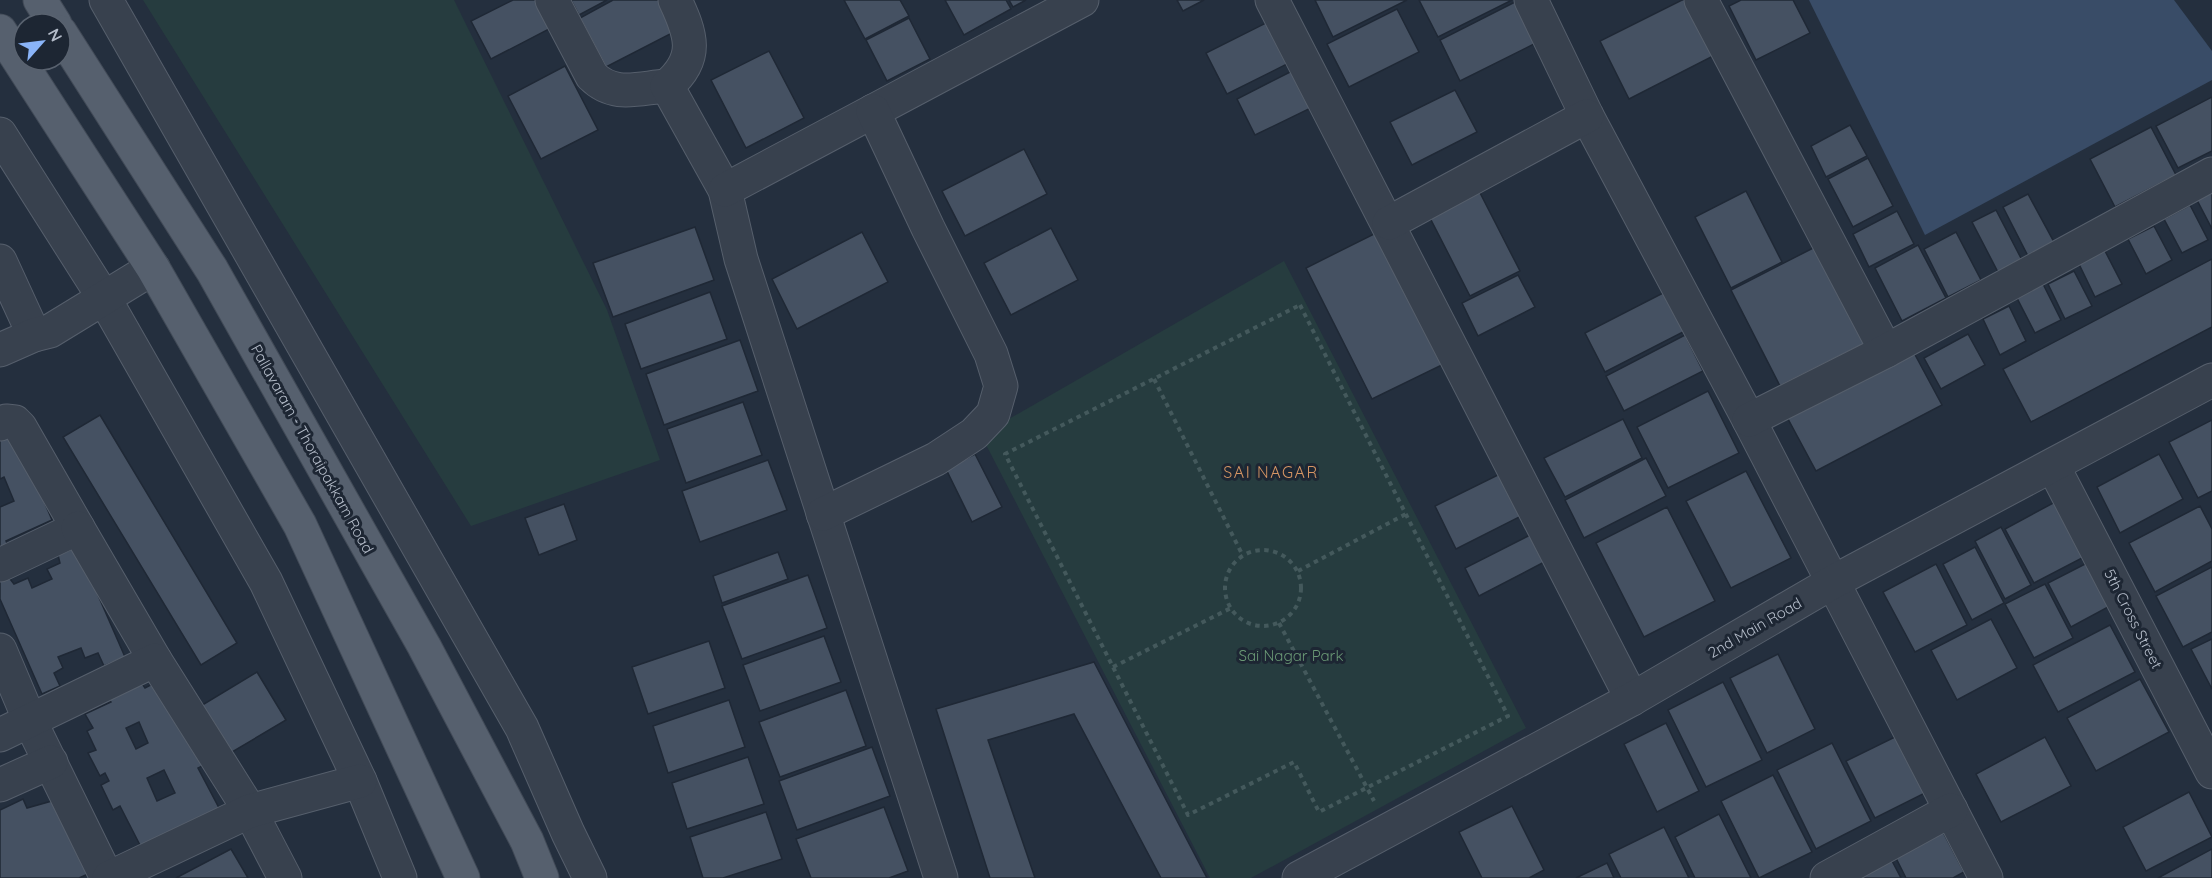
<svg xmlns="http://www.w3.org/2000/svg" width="2212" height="878" font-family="Quicksand,sans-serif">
	<rect width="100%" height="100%" fill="#242f3e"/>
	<!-- green -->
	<g fill="#263c3f">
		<path d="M143 0H454L607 310 660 460 471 526Z"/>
		<path d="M1284 261 1526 728 1251 878H1210L981 435Z"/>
	</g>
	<!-- water -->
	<path fill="#394c67" d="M1809 0H2174L2212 51V80L1925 235Z"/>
	<!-- building -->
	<g fill="#455162" stroke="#1f2835" stroke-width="1.5" fill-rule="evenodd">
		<path d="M513 0H539L553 27 491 59 471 21Z"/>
		<path d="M571 0H607L579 15Z"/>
		<path d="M613 0H660L676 31 606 67 580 18Z"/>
		<path d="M844 0H900L909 16 865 39Z"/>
		<path d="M945 0H1006L1011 9 964 35Z"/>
		<path d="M1009 0H1026L1013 7Z"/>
		<path d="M1177 0H1204L1183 11Z"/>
		<path d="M1315 0H1407L1333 37Z"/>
		<path d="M1419 0H1512L1438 37Z"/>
		<path d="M1682 0H1694L1721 52 1629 99 1600 41Z"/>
		<path d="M1741 0H1793L1810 33 1756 60 1729 6Z"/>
		<path d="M1517 1 1538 42 1460 81 1440 40Z"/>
		<path d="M1397 9 1419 52 1349 87 1327 44Z"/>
		<path d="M909 18 930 59 887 81 866 40Z"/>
		<path d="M1276 18 1297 59 1227 94 1206 53Z"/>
		<path d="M769 51 804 118 746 148 711 80Z"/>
		<path d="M565 66 598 130 541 159 508 96Z"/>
		<path d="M1296 69 1315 106 1255 135 1237 99Z"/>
		<path d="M1455 90 1477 132 1412 165 1390 122Z"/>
		<path d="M2212 97V151L2178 168 2156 126Z"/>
		<path d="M1850 125 1867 156 1826 177 1811 146Z"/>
		<path d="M2151 127 2176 175 2115 207 2090 159Z"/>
		<path d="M1024 149 1047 194 965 236 942 191Z"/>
		<path d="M1868 158 1893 206 1853 227 1828 179Z"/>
		<path d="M1477 187 1520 271 1470 296 1427 212Z"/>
		<path d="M1746 191 1782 262 1731 288 1695 217Z"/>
		<path d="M2212 192V229L2197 200Z"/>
		<path d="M2028 194 2055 244 2029 258 2003 207Z"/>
		<path d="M2190 205 2208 240 2182 253 2164 219Z"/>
		<path d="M1996 210 2024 264 2000 276 1972 222Z"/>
		<path d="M1897 211 1914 244 1869 267 1853 234Z"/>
		<path d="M2154 226 2172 260 2146 274 2128 239Z"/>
		<path d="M695 227 714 280 613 317 593 263Z"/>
		<path d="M1051 228 1078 280 1011 315 984 263Z"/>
		<path d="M1380 231 1446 363 1372 399 1306 268Z"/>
		<path d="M862 232 888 282 797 329 772 279Z"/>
		<path d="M1956 232 1981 280 1948 297 1924 249Z"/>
		<path d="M1823 243 1872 340 1780 386 1731 290Z"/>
		<path d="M1918 245 1946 298 1902 321 1875 268Z"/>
		<path d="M2104 249 2122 284 2095 297 2078 262Z"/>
		<path d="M2212 259V327L2031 422 2003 369Z"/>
		<path d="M2074 271 2092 306 2065 319 2048 284Z"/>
		<path d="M1518 275 1535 307 1478 336 1462 303Z"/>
		<path d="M2043 284 2061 320 2035 333 2017 298Z"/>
		<path d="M710 292 727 339 641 369 625 324Z"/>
		<path d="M1665 292 1685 331 1605 372 1585 333Z"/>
		<path d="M2009 306 2026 341 2000 355 1983 319Z"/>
		<path d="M1968 334 1985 365 1941 389 1924 358Z"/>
		<path d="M1685 335 1703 371 1624 411 1606 376Z"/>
		<path d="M740 340 758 391 664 425 646 374Z"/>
		<path d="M1913 351 1942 405 1816 471 1787 417Z"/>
		<path d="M1708 391 1739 453 1668 488 1637 427Z"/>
		<path d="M743 402 762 455 686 483 667 429Z"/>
		<path d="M100 415 237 643 201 665 63 437Z"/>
		<path d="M1623 419 1642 458 1565 497 1544 458Z"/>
		<path d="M2212 420V491L2198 498 2169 442Z"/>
		<path d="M17 428 41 494 52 520 6 541 8 546 0 549V507L14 501 4 477 0 479V436Z"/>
		<path d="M975 454 1002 507 972 522 946 469Z"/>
		<path d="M2159 454 2183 499 2120 533 2097 487Z"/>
		<path d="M1646 458 1666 496 1584 538 1565 500Z"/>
		<path d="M768 460 787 510 700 542 682 491Z"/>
		<path d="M1508 470 1529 512 1456 549 1435 506Z"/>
		<path d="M1746 471 1791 558 1731 588 1686 501Z"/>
		<path d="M2055 502 2084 557 2034 583 2005 529Z"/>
		<path d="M564 504 577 540 539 555 525 518Z"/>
		<path d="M2200 506 2212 529V561L2155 592 2129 543Z"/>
		<path d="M1667 507 1715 601 1644 637 1596 543Z"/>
		<path d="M2001 527 2031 585 2005 599 1975 541Z"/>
		<path d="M1538 531 1552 558 1479 596 1465 568Z"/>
		<path d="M77 547 125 657 104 666 98 653 85 658 81 648 58 657 63 668 54 673 60 686 42 694 0 599V578L7 575 14 584 28 578 32 588 52 579 47 569 60 563 58 555Z"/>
		<path d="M1975 547 2004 603 1972 620 1943 564Z"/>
		<path d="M778 552 788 579 722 603 713 576Z"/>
		<path d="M2087 563 2110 606 2071 627 2048 583Z"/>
		<path d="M1936 564 1967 625 1915 652 1883 592Z"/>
		<path d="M2212 567V632L2183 647 2156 596Z"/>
		<path d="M808 575 827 628 742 659 722 606Z"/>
		<path d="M2045 584 2073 638 2034 658 2005 604Z"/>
		<path d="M1991 619 2017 668 1957 700 1931 650Z"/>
		<path d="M2110 625 2135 672 2058 712 2033 665Z"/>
		<path d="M824 636 841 682 760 711 743 665Z"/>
		<path d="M2212 639V689L2191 649Z"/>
		<path d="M709 641 725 688 648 714 632 667Z"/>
		<path d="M1778 654 1815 729 1767 753 1730 678Z"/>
		<path d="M1094 662 1207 878H1161L1074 714 988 740 1035 878H990L936 709Z"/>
		<path d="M257 672 286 720 227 755 199 707Z"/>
		<path d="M162 679 210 762 198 768 219 808 141 847 120 806 113 810 101 785 109 781 105 773 100 776 88 753 96 750 87 731 93 728 85 714 111 702 108 698 141 682 145 688ZM139 722 148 743 136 749 126 728ZM164 770 175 793 157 801 147 778Z"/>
		<path d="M2140 679 2169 732 2096 771 2067 718Z"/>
		<path d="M1723 682 1762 760 1706 787 1668 710Z"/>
		<path d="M846 690 866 746 780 777 759 722Z"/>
		<path d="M729 700 745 747 668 773 653 726Z"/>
		<path d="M1666 723 1699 791 1657 812 1624 744Z"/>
		<path d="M1901 734 1929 791 1875 818 1846 761Z"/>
		<path d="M2045 737 2071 786 2001 822 1976 774Z"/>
		<path d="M1832 743 1871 821 1816 849 1777 770Z"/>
		<path d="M872 747 890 796 797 830 779 781Z"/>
		<path d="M748 757 764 804 687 829 672 783Z"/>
		<path d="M1773 775 1812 852 1759 878 1721 801Z"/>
		<path d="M2189 792 2212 837 2146 871 2123 827Z"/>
		<path d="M23 799 27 808 59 799 95 871 79 878H0V810Z"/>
		<path d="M1512 806 1544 870 1529 878H1482L1459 832Z"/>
		<path d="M884 807 908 871 889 878H811L796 839Z"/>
		<path d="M766 812 782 859 723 878H703L690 837Z"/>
		<path d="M1719 814 1751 878H1695L1675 837Z"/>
		<path d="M1664 827 1689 878H1621L1609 854Z"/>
		<path d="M1943 832 1964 872 1953 878H1906L1895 856Z"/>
		<path d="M231 849 248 878H176Z"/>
		<path d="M2212 849V878H2158Z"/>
		<path d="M1891 859 1901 878H1852Z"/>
		<path d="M1607 863 1614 878H1576Z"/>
	</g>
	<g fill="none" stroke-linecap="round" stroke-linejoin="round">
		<!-- minor casing -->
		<g stroke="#565f6c" stroke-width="35">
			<g id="minor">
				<path d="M106 0 522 728 568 833 590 878"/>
				<path d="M552 0 592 76C614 98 638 88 667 86"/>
				<path d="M675 0C691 34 700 58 667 86L725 190 741 259 941 878"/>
				<path d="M1272 0 1632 699"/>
				<path d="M1531 0 1587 116 1749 420 1986 878"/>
				<path d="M1701 0 1886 351"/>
				<path d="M0 134 104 298 266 582 360 781 400 878"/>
				<path d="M725 190 1082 0"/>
				<path d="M1389 223 1587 116"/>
				<path d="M0 261 34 335"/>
				<path d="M0 350 34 335 50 331 153 268"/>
				<path d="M1749 420 1886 351 2212 174"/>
				<path d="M0 424 6 421 15 422 20 427 78 528 0 565"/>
				<path d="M2053 466 2212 772"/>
				<path d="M823 514 936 459 974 434 993 414 1001 386 991 354 928 228 873 111"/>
				<path d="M78 528 155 660"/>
				<path d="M0 650 30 721 107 878"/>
				<path d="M0 735 155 660 250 811 285 878"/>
				<path d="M0 785 51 762"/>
				<path d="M109 878 250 811 360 781"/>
				<path d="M1299 878 1632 699 1833 582 2212 380"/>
				<path d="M1827 878 1951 810"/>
			</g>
		</g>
		<!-- major casing -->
		<g stroke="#414a57" stroke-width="35">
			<g id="major">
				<path d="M40 0 55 24"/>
				<path d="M0 31 153 268 300 525 463 878"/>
				<path d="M60 32 212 270 424 646 527 841 542 878"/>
			</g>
		</g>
		<!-- path -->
		<g stroke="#44595c" stroke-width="4" stroke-dasharray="4.5 4.5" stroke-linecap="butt">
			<path d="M1300 305 1508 716 1319 812 1294 762 1188 815 1005 454Z"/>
			<path d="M1154 379 1243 556"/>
			<circle cx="1263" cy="588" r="38"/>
			<path d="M1298 571 1406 514"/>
			<path d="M1279 623 1374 801"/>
			<path d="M1113 667 1231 608"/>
		</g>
		<!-- minor -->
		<use href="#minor" stroke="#38414e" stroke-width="33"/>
		<!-- major -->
		<use href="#major" stroke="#56606e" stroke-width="33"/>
	</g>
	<g text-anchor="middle" stroke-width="6" stroke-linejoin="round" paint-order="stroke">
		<!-- street labels -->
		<g font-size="15" fill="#b4bcc9" stroke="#1d2633">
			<text transform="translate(312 449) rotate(61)" y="5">Pallavaram - Thoraipakkam Road</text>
			<text transform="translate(2133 619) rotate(63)" y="5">5th Cross Street</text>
			<text transform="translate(1755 628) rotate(-30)" y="5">2nd Main Road</text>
		</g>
		<!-- park labels -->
		<g font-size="15" fill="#6b9a76" stroke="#1d2633">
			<text x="1291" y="661">Sai Nagar Park</text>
		</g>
		<!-- neighbourhood labels -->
		<g font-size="16" letter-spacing="1.5" fill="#d59563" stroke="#1d2633">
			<text x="1271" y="478">SAI NAGAR</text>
		</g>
	</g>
	<!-- north arrow -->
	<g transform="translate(42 42) rotate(62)"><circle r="28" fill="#1d2633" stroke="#59626f" stroke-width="1.5"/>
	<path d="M0-4.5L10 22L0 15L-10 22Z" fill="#8ab4f8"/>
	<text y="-9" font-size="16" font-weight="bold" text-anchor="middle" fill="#b4bcc9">N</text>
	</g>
</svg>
